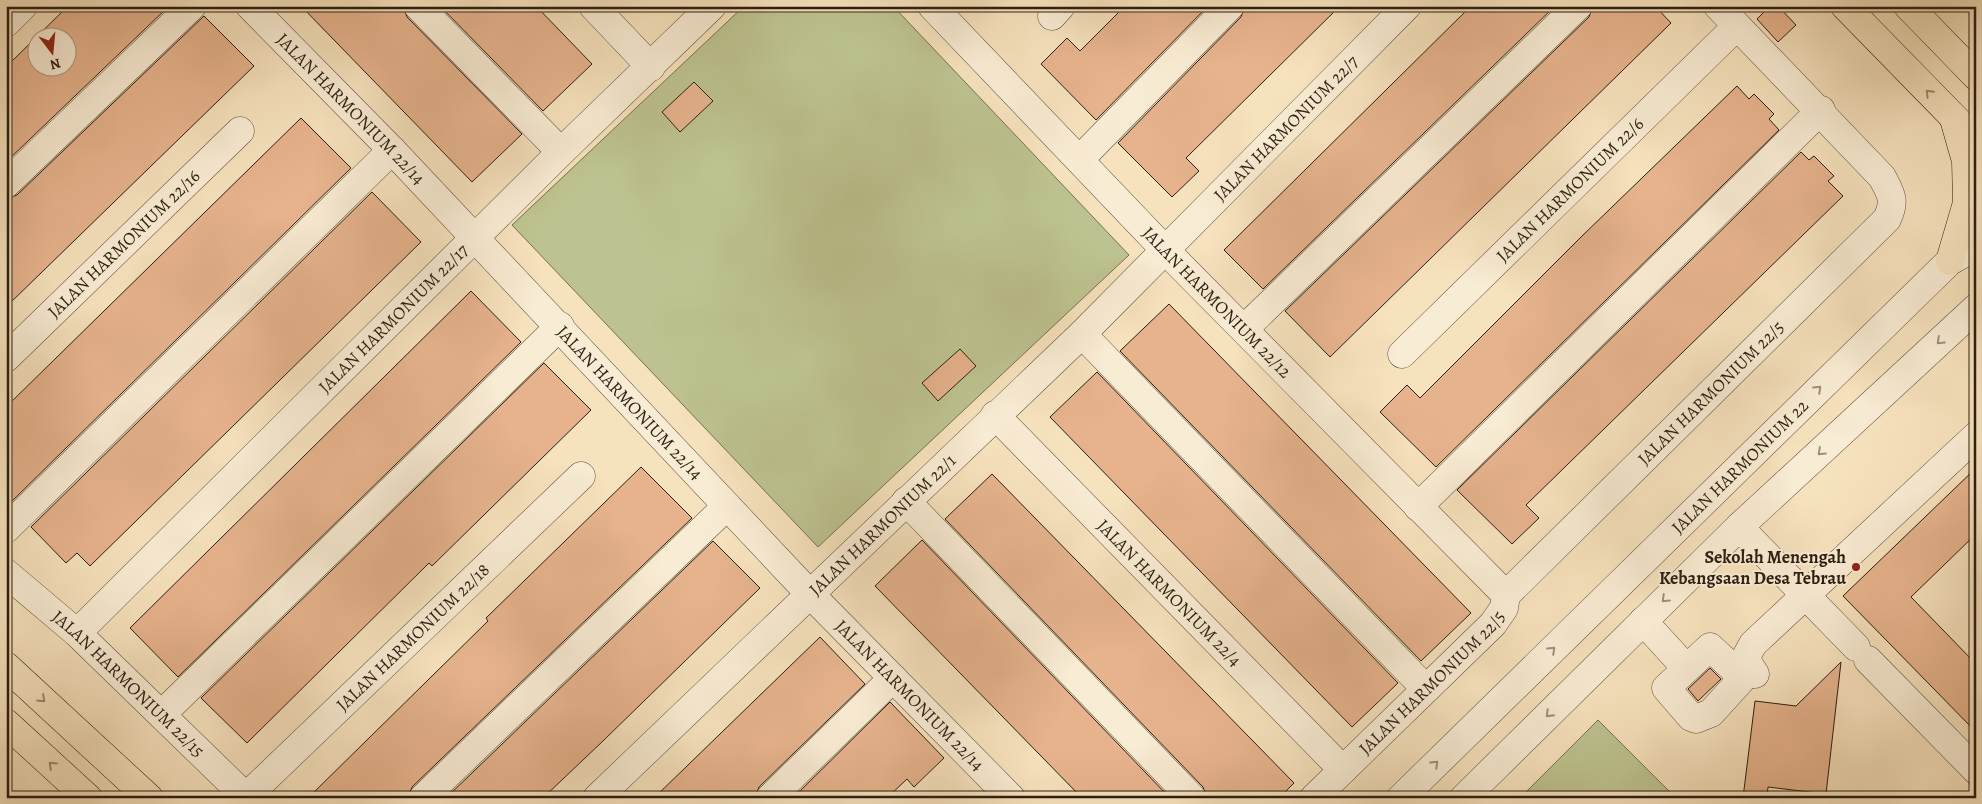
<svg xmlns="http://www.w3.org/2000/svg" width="1982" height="804" font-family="Alegreya,serif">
	<rect width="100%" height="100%" fill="#f6e2bd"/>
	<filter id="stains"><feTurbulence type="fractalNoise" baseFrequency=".004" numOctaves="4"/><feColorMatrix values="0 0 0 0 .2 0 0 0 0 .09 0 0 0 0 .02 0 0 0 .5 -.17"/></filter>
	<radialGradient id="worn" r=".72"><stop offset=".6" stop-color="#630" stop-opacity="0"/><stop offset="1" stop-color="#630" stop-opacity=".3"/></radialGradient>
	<!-- green -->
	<g fill="#bdc390" stroke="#747051">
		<path d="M744 6H893L1129 255 818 547 512 225Z"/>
		<path d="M1598 720 1676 798H1520Z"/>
	</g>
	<!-- building -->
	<g fill="#e6b38d" stroke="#2c1e12" fill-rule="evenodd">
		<path d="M68 6H169L6 162V67ZM38 38H68V68H38Z"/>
		<path d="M301 6H403L407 17 522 134 472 182Z"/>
		<path d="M440 6H536L592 64 543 111Z"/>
		<path d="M1125 6H1208L1096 120 1041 64 1067 38 1080 51Z"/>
		<path d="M1245 6H1340L1186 158 1199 171 1172 197 1118 143 1241 17Z"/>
		<path d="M1471 6H1555L1263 289 1224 250Z"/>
		<path d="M1593 6H1655L1671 23 1330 357 1285 311 1589 17Z"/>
		<path d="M1770 6H1778L1796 25 1778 42 1757 19Z"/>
		<path d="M204 16 254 66 6 307V199L17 195Z"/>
		<path d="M694 82 713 101 680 132 662 112Z"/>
		<path d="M1737 86 1749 99 1754 94 1774 114 1769 119 1779 130 1436 467 1380 412 1407 385 1420 398 1581 237Z"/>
		<path d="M301 118 351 168 9 504 6 502V407Z"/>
		<path d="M1801 152 1809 160 1814 156 1834 176 1828 181 1843 196 1526 505 1539 518 1512 544 1457 490Z"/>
		<path d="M372 192 421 242 90 566 77 553 66 563 31 527Z"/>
		<path d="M471 291 521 342 178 677 130 628Z"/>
		<path d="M1169 304 1471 613 1421 661 1120 351Z"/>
		<path d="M960 349 976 366 938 401 922 383Z"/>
		<path d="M544 363 591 410 432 566 429 563 247 743 201 698Z"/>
		<path d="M1097 372 1398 683 1352 727 1050 417Z"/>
		<path d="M641 467 692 518 412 787 408 798H308L488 621 486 618Z"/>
		<path d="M1976 468V534L1911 597 1976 664V732L1843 596Z"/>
		<path d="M992 474 1294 783 1279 798H1207L1203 787 945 519Z"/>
		<path d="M922 540 1170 798H1082L875 586Z"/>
		<path d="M713 541 760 588 604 740 543 798H446Z"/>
		<path d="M820 637 865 684 759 787 755 798H654Z"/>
		<path d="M1841 662 1826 794 1768 787 1767 798H1743L1755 701 1796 706Z"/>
		<path d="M1710 668 1721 679 1698 701 1688 689Z"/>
		<path d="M890 702 944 758 914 787 907 779 887 798H793Z"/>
	</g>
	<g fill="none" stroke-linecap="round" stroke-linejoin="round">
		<!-- minor casing -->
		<g stroke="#5e4f3d" stroke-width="29">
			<g id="minor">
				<path id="s1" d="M250 6 392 150 809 593 1011 798"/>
				<path d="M418 6 561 152"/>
				<path d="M593 6 651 67"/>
				<path id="s2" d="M932 6 1166 251 1506 595"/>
				<path d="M1052 16 1061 6"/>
				<path d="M6 23 23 6"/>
				<path d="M1080 159 1230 6"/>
				<path d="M6 184 192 6"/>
				<path d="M1244 329 1578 6"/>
				<path d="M1082 334 1426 689"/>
				<path id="s3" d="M1402 354 1737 26"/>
				<path id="s4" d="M6 358 240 131"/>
				<path id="s5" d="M995 415 1343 770"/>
				<path d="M906 501 1192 798"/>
				<path d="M1418 507 1821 110"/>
				<path d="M1739 527 1856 647"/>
				<path d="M6 529 392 150"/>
				<path id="s6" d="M6 573 77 633 247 798"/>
				<path d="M1643 621 1686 668"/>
				<path id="s7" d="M77 633 561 152 712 6"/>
				<path d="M1710 647 1739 674 1741 680 1711 713 1696 719 1691 717 1666 688Z"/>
				<path d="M1868 660 1976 770"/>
				<path d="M1755 674 1748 663 1747 655 1753 644 1976 436"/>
				<path d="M162 714 560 326"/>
				<path id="s8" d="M246 797 581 476"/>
				<path d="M423 798 727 506"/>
				<path id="s9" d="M597 798 1082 334 1407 6"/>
				<path d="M770 798 893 678"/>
				<path id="s10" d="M1314 798 1493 624 1504 608 1506 595 1887 219C1896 200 1891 194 1882 177L1718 6"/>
				<path id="s11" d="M1401 798 1950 261 1968 251 1976 253"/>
				<path d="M1464 798 1739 527 1976 308"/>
			</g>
		</g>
		<!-- major casing -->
		<g stroke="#2c1e12" stroke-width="29">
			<g id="major">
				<path d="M1845 6 1976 140"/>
				<path d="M1908 6 1976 76"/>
				<path d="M1950 261 1967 203 1966 161 1954 119"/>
				<path d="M6 666 149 798"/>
				<path d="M6 723 88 798"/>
			</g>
		</g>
		<!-- minor -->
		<use href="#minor" stroke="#f9ecd4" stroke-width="28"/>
		<!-- major -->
		<use href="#major" stroke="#f6e2bd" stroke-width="28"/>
	</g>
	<!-- one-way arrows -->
	<defs><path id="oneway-chevron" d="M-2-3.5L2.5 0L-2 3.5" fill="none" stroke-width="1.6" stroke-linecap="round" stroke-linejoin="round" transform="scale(1.25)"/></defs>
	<g stroke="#9b8a70">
		<use href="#oneway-chevron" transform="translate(1929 93) rotate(-134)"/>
		<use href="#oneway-chevron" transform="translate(42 699) rotate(43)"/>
		<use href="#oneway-chevron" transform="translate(52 765) rotate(-137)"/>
	</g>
	<g stroke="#9d8f7d">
		<use href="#oneway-chevron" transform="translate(1940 341) rotate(137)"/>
		<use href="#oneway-chevron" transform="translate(1818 389) rotate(-44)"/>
		<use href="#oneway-chevron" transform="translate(1821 452) rotate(137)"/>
		<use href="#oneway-chevron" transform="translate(1665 599) rotate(136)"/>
		<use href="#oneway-chevron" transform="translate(1552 650) rotate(-44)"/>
		<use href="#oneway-chevron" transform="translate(1549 714) rotate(135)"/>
		<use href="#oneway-chevron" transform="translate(1435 764) rotate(-44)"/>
	</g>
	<!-- markers -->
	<circle fill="#8f2418" stroke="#f9ecd4" stroke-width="2" cx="1856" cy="567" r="5"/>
	<g text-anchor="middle" stroke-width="4" stroke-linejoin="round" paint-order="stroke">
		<!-- street labels -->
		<g font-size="18" fill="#2c1e12" stroke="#f9ecd4">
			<text dy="6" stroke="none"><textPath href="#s1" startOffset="144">JALAN HARMONIUM 22/14</textPath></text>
			<text dy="6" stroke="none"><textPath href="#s9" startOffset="961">JALAN HARMONIUM 22/7</textPath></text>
			<text dy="6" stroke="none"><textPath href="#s3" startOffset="235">JALAN HARMONIUM 22/6</textPath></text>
			<text dy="6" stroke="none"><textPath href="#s4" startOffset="164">JALAN HARMONIUM 22/16</textPath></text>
			<text dy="6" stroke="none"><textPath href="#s2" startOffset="411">JALAN HARMONIUM 22/12</textPath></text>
			<text dy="6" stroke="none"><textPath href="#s7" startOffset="446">JALAN HARMONIUM 22/17</textPath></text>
			<text dy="6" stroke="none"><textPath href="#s10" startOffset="570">JALAN HARMONIUM 22/5</textPath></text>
			<text dy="6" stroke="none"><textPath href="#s1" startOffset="549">JALAN HARMONIUM 22/14</textPath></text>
			<text dy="6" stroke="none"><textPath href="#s11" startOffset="474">JALAN HARMONIUM 22</textPath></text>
			<text dy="6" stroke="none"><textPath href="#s9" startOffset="395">JALAN HARMONIUM 22/1</textPath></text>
			<text dy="6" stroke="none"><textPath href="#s5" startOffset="249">JALAN HARMONIUM 22/4</textPath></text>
			<text dy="6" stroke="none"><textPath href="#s8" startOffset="231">JALAN HARMONIUM 22/18</textPath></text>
			<text dy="6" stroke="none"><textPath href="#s10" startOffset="165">JALAN HARMONIUM 22/5</textPath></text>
			<text dy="6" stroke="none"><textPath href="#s6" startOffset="165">JALAN HARMONIUM 22/15</textPath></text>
			<text dy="6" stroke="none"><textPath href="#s1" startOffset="954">JALAN HARMONIUM 22/14</textPath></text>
		</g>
		<!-- poi labels -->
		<g font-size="18" font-weight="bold" fill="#2c1e12" stroke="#f9ecd4" text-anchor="end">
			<text x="1846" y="563">Sekolah Menengah<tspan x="1846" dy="21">Kebangsaan Desa Tebrau</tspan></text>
		</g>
	</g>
	<!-- margin -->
	<rect width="1982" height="804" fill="none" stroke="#f6e2bd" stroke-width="25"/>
	<rect x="8" y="8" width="1967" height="789" fill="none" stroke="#2c1e12" stroke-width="2.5"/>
	<rect x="12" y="12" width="1957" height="779" fill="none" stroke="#2c1e12"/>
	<!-- north arrow -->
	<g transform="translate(52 52) rotate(164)"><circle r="24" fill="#f9ecd4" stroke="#a79a86"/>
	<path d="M0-4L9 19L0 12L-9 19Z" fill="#8f2418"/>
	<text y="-8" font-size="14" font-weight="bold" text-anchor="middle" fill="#2c1e12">N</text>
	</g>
	<rect width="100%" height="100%" filter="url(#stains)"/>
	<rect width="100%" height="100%" fill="url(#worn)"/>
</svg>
